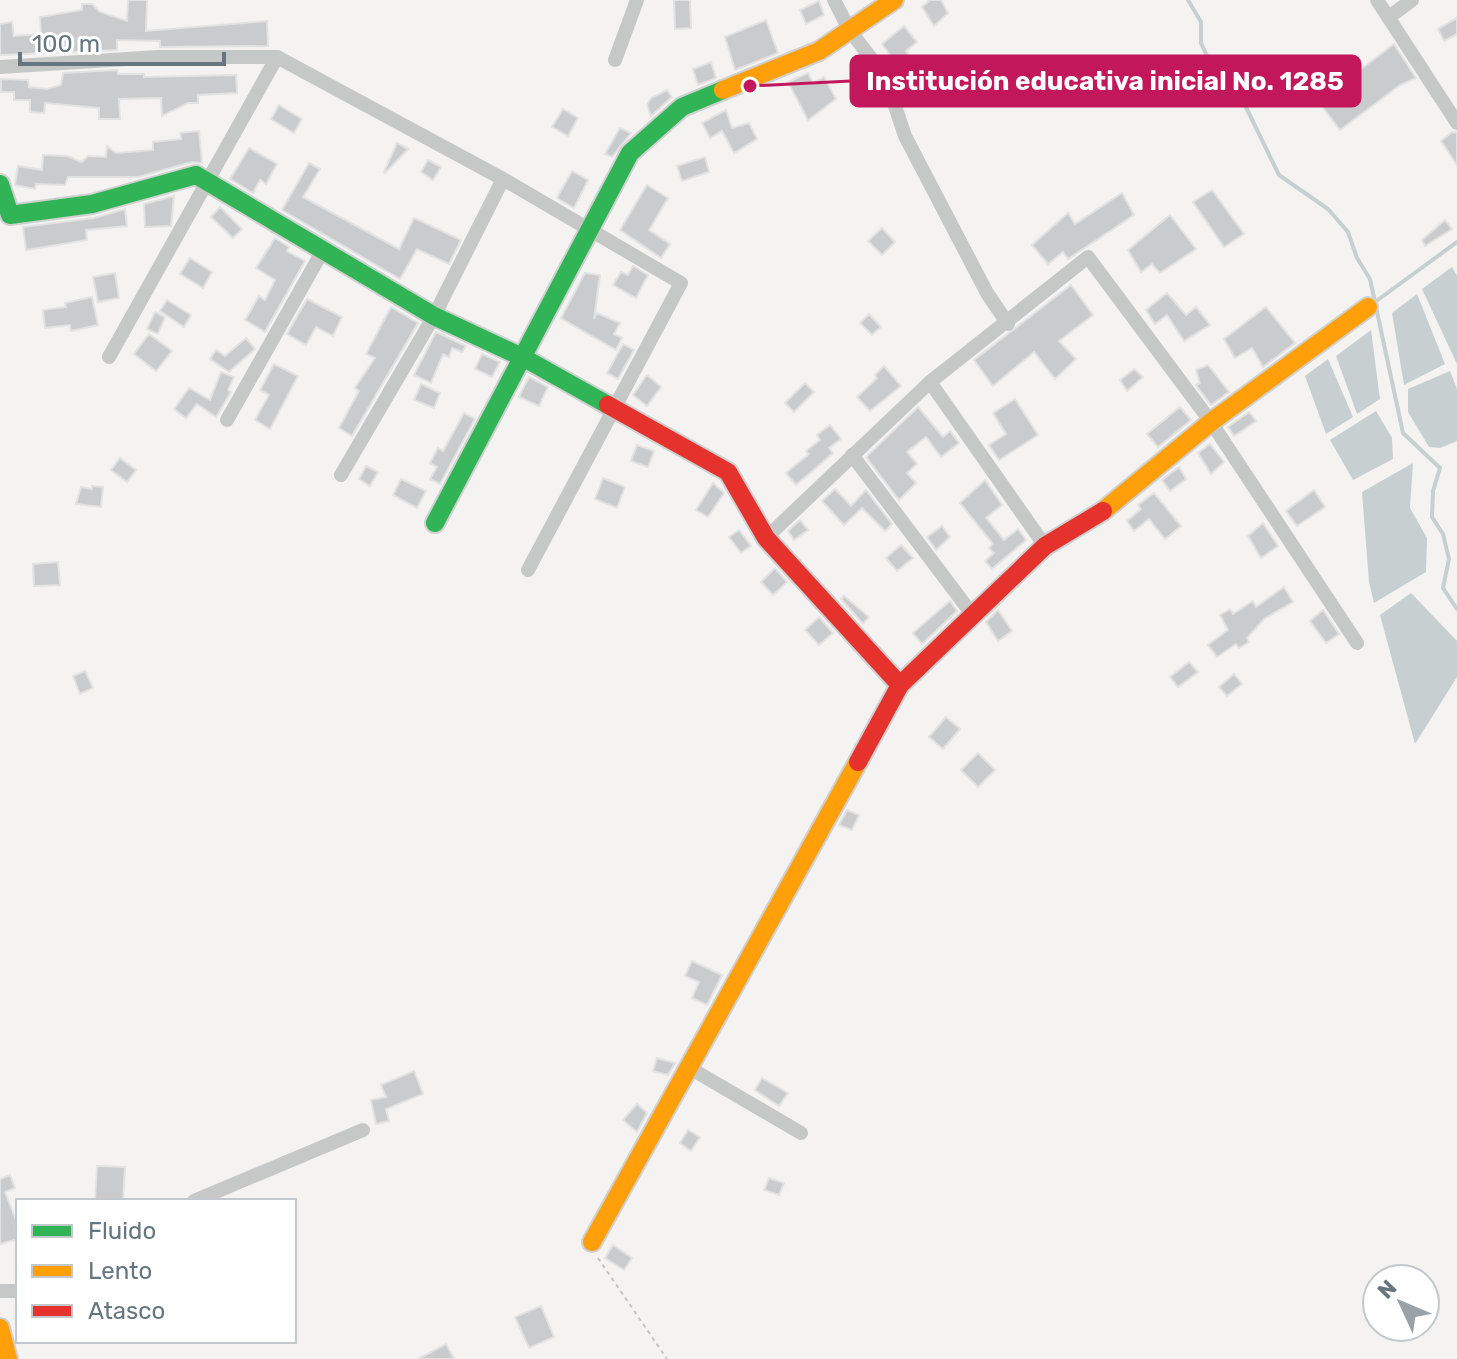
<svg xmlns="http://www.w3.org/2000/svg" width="1457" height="1359" font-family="Rubik,sans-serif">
	<rect width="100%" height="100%" fill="#f4f3f2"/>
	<!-- water -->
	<g fill="#c7cfd1">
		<path d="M1452 267 1457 276V364L1422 289Z"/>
		<path d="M1417 294 1445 364 1404 385 1392 313Z"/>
		<path d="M1371 330 1380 399 1357 414 1336 356Z"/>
		<path d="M1328 359 1353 417 1326 434 1305 376Z"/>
		<path d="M1450 371 1457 389V441L1440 448 1429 447 1408 412V389Z"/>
		<path d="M1376 411 1392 438 1393 459 1353 480 1330 440Z"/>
		<path d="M1413 463 1410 508 1427 538 1426 572 1374 603 1369 582 1362 492Z"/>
		<path d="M1411 593 1457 641V677L1415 744 1380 615Z"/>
	</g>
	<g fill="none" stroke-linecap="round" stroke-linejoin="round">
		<!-- stream -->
		<g stroke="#c7cfd1" stroke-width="4">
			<path d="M1188 0 1201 22V43L1218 79 1242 99 1279 175 1328 209 1348 232 1357 258 1370 279 1403 433 1440 468 1433 491 1432 517 1443 534 1449 559 1443 588 1457 609"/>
			<path d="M1375 302 1457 242"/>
		</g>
	</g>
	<!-- building -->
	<g fill="#cacbcc" stroke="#e3e2e2" stroke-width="2">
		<path d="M128 0H147L146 31 267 21 268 46 160 47V41L117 40V50L0 55V24L12 22 14 36 41 34 40 17 82 10V4H92L100 12 127 21Z"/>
		<path d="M674 0H690L691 28 675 29Z"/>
		<path d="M930 0H941L948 13 934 26 922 7Z"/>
		<path d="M819 1 824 15 806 24 800 10Z"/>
		<path d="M1457 18V34L1444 41 1438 29Z"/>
		<path d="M766 20 778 53 735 70 725 37Z"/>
		<path d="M904 26 917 42 906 51 911 59 900 68 882 44Z"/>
		<path d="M1394 44 1416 78 1400 85 1340 130 1315 97 1336 79 1340 85Z"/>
		<path d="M711 62 716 78 698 85 693 69Z"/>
		<path d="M117 70 118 74H144V77L236 75 237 93 198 95V103H188L162 116 161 98 119 99 120 119H99V108L45 103 44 113 30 112V100H14V92H1V79L28 80 29 87 47 89 61 85 63 73Z"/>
		<path d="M808 73 813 83 824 77 836 99 808 120 788 82Z"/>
		<path d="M667 90 672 97 651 116 647 105 651 98Z"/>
		<path d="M279 105 302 119 294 133 271 119Z"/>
		<path d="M563 109 578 118 568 136 552 127Z"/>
		<path d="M726 110 732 128 749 123 757 139 734 153 722 131 710 138 702 123Z"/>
		<path d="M620 128 631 133 612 157 605 154Z"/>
		<path d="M199 131 202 163 192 162 138 177H68L65 185 36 184 35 189 15 185 18 166 42 170 43 155 67 156 82 162 88 156 106 157 107 146 116 153 153 150V142L181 139 180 133Z"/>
		<path d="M1452 132 1457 133V165L1441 141Z"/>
		<path d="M397 143 408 149 385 173 384 172Z"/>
		<path d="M249 148 277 164 266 184 260 180 253 193 230 179Z"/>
		<path d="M705 157 709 172 682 181 677 166Z"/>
		<path d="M428 160 441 167 433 180 421 172Z"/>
		<path d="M309 163 320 169 303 197 399 249 414 218 461 240 449 264 417 249 400 279 282 210Z"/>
		<path d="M572 171 588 180 574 208 557 198Z"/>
		<path d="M647 185 668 198 649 230 670 244 661 258 620 230Z"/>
		<path d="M1212 190 1244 234 1224 247 1193 202Z"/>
		<path d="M1122 193 1134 215 1068 259 1063 252 1048 264 1032 245 1068 213 1075 224Z"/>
		<path d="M174 196 171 226 145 227 144 204Z"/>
		<path d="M220 207 242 229 233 238 211 217Z"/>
		<path d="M125 209 127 226 86 230 87 240 26 250 23 227 94 218Z"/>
		<path d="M1170 215 1196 249 1160 273 1152 264 1141 272 1128 250Z"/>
		<path d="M1445 220 1452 229 1425 246 1422 240Z"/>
		<path d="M882 228 895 242 882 255 868 241Z"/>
		<path d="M275 238 289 247 287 251 305 261 265 332 245 320 259 296 265 300 275 280 256 268Z"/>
		<path d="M190 258 212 272 203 288 180 274Z"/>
		<path d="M633 266 648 275 636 298 613 285 621 272 628 275Z"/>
		<path d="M115 273 119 298 98 302 93 277Z"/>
		<path d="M585 273 600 275 594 319 597 313 620 323 614 334 622 338 616 350 561 318Z"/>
		<path d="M1071 285 1093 315 1059 341 1076 359 1055 379 1034 352 993 386 974 360Z"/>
		<path d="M1167 293 1186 315 1196 307 1210 325 1184 341 1167 315 1155 324 1146 310Z"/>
		<path d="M92 297 98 325 71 331 70 325 45 328 43 310 66 307 65 303Z"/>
		<path d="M307 299 342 317 333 336 316 327 306 345 287 334Z"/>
		<path d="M167 300 191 315 184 327 160 311Z"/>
		<path d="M391 307 418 323 352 436 339 428 359 391 355 388 375 358 366 354Z"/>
		<path d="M1266 307 1295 343 1263 367 1252 348 1235 358 1224 339Z"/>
		<path d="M155 312 165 317 158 334 147 329Z"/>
		<path d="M869 314 881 327 872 335 860 323Z"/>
		<path d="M436 332 466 346 462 352 452 348 449 357 443 354 431 383 414 375Z"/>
		<path d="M149 334 172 351 156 371 134 354Z"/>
		<path d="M246 338 255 349 229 372 210 359 216 350 225 356Z"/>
		<path d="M623 344 634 350 618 379 607 373Z"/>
		<path d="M482 354 500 362 492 377 475 369Z"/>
		<path d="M274 364 298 376 270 429 255 420 269 395 260 390Z"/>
		<path d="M1208 365 1229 392 1211 405 1196 385 1200 383 1196 370Z"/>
		<path d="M884 366 901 386 870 411 857 397 877 378 875 375Z"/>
		<path d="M1134 369 1143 377 1127 391 1120 380Z"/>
		<path d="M221 372 234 377 228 390 231 392 216 417 197 404 186 418 174 409 189 388 210 400Z"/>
		<path d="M647 375 661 387 647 406 633 395Z"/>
		<path d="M529 377 548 387 539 406 519 397Z"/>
		<path d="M805 383 814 392 794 412 785 403Z"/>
		<path d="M421 384 440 393 434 408 414 400Z"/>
		<path d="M1015 399 1038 435 999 460 989 445 1006 434 993 413Z"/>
		<path d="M918 407 943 437 950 431 959 443 941 457 926 437 907 452 917 464 907 473 916 483 899 500 866 457Z"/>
		<path d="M1180 407 1191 420 1158 447 1147 434Z"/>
		<path d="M1249 412 1256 421 1234 436 1228 427Z"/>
		<path d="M464 413 475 419 440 484 430 479 437 467 430 463 438 448 443 451Z"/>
		<path d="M830 425 841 439 829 448 833 453 796 485 786 473 809 454 806 451 820 440 817 435Z"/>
		<path d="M1210 444 1224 462 1211 474 1198 453Z"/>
		<path d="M637 445 654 451 648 467 631 461Z"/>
		<path d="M120 458 136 470 127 482 111 470Z"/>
		<path d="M366 466 378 472 370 486 359 479Z"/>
		<path d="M1179 467 1186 479 1170 491 1162 480Z"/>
		<path d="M603 478 625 487 617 508 595 499Z"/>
		<path d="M401 479 426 491 417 508 393 495Z"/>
		<path d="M985 480 1002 505 986 518 1004 540 1018 529 1026 540 992 569 985 561 994 553 989 548 993 544 960 503Z"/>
		<path d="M713 483 724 493 708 517 696 510Z"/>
		<path d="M92 486 103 487 101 507 76 504 81 487 92 489Z"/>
		<path d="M835 489 851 506 866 490 892 524 885 531 862 508 844 525 822 501Z"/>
		<path d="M1314 490 1325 507 1297 526 1286 511Z"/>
		<path d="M1154 493 1181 526 1165 539 1149 519 1134 531 1127 521 1141 509 1138 505Z"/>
		<path d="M800 520 808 530 794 540 788 531Z"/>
		<path d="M1263 523 1278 546 1261 558 1248 536Z"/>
		<path d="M942 526 950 537 936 550 927 537Z"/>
		<path d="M739 530 751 546 741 553 729 537Z"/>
		<path d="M901 545 913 558 897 571 886 558Z"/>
		<path d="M58 562 60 585 34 586 33 564Z"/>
		<path d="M775 568 787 582 773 595 761 582Z"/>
		<path d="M1284 587 1293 602 1264 619 1247 638 1249 642 1239 648 1236 644 1217 657 1208 645 1228 630 1220 615 1230 609 1233 614 1253 601 1256 607Z"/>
		<path d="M844 596 869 617 863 624 841 599Z"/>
		<path d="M950 601 957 611 922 644 913 633Z"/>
		<path d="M998 610 1012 631 998 641 986 622Z"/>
		<path d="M1323 610 1339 634 1326 643 1310 621Z"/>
		<path d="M819 617 833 633 819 645 805 630Z"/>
		<path d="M1189 662 1198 672 1178 687 1170 677Z"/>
		<path d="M85 671 93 688 80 694 73 676Z"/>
		<path d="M1234 674 1242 684 1227 696 1219 687Z"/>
		<path d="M946 717 960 729 943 749 929 737Z"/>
		<path d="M978 753 995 770 978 787 961 770Z"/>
		<path d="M847 810 859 815 852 830 839 825Z"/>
		<path d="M692 961 722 975 707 1005 692 998 699 982 685 976Z"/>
		<path d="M657 1058 675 1063 668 1075 653 1071Z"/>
		<path d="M414 1071 423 1094 386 1109 389 1121 376 1124 371 1100 386 1097 381 1085Z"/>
		<path d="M762 1078 788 1093 779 1106 755 1090Z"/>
		<path d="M637 1104 647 1113 637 1132 623 1120Z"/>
		<path d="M688 1130 700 1137 691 1151 680 1143Z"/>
		<path d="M97 1166 125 1167 123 1201 95 1200Z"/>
		<path d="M10 1175 15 1188 5 1192 18 1225V1239L0 1244V1179Z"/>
		<path d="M769 1178 784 1183 779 1195 764 1190Z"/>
		<path d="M613 1245 632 1258 624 1270 605 1258Z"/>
		<path d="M541 1306 554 1337 529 1348 515 1317Z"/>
		<path d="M446 1344 454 1359H418Z"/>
	</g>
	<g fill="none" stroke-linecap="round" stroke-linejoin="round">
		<!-- fast casing -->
		<g stroke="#cfd0d0" stroke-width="22">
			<g id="fast">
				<path d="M0 184 10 215 92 204 196 175 434 316 524 358 608 405"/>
				<path d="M435 523 630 153 682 107 723 90"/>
			</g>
		</g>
		<!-- slow casing -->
		<g stroke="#cfd0d0" stroke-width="22">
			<g id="slow">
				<path d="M723 90 819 51 894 0"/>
				<path d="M1103 511 1211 422 1368 307"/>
				<path d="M592 1242 858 762"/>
				<path d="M0 1328 8 1359"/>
			</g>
		</g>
		<!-- jam casing -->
		<g stroke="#cfd0d0" stroke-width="22">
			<g id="jam">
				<path d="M608 405 728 472 766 538 900 685"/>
				<path d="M858 762 900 685 1045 546 1103 511"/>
			</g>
		</g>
		<!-- path -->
		<path stroke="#c4c5c6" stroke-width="2" stroke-dasharray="4 4" stroke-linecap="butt" d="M598 1258 667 1359"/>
		<!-- street -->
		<g stroke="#c6c8c8" stroke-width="14">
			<path d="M834 0 850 31 885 76 905 136 987 293 1008 324"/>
			<path d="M1377 0 1457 123"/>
			<path d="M1389 17 1412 0"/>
			<path d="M615 60 637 0"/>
			<path d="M0 67 158 57H277L503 179 681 283 528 570"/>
			<path d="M109 357 277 57"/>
			<path d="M930 382 1045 546"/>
			<path d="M227 420 322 252"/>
			<path d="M852 455 972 614"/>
			<path d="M341 475 434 316 503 179"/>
			<path d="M766 538 930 382 1088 257 1211 422 1357 643"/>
			<path d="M688 1067 801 1133"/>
			<path d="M194 1201 363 1130"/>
			<path d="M0 1291H18"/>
		</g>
		<!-- fast -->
		<use href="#fast" stroke="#30b455" stroke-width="18"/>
		<!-- slow -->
		<use href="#slow" stroke="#ff9f0a" stroke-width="18"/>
		<!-- jam -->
		<use href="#jam" stroke="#e5322d" stroke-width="18"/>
	</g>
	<!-- callouts -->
	<path fill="none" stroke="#c2185b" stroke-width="3" d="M750 86L851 81"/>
	<circle fill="#c2185b" stroke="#fff" stroke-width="3" cx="750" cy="86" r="8"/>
	<rect fill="#c2185b" stroke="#c2185b" stroke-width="3" x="851" y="56" width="509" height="50" rx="8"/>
	<g font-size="26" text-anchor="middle" font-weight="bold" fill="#fff">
		<text x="1105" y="90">Institución educativa inicial No. 1285</text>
	</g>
	<!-- legend -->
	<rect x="16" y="1199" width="280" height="144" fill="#ffffff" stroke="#c2c8cc" stroke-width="2"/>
	<rect x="32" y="1225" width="40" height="12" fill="#30b455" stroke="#c2c8cc" stroke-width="2"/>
	<text x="88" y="1239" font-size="24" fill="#66767f">Fluido</text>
	<rect x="32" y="1265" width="40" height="12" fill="#ff9f0a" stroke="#c2c8cc" stroke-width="2"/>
	<text x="88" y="1279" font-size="24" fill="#66767f">Lento</text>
	<rect x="32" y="1305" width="40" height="12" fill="#e5322d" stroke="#c2c8cc" stroke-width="2"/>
	<text x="88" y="1319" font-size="24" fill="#66767f">Atasco</text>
	<!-- north arrow -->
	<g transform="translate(1401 1303) rotate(314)"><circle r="38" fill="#ffffff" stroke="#c2c8cc" stroke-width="2"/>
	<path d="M0-6L14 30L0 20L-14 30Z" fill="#98a2a7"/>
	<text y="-12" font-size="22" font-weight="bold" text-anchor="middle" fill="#66767f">N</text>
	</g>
	<!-- scale -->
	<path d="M20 52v12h204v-12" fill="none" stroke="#66767f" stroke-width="4"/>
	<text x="32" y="52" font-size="24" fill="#66767f" stroke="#ffffff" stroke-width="6" paint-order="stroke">100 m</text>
</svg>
